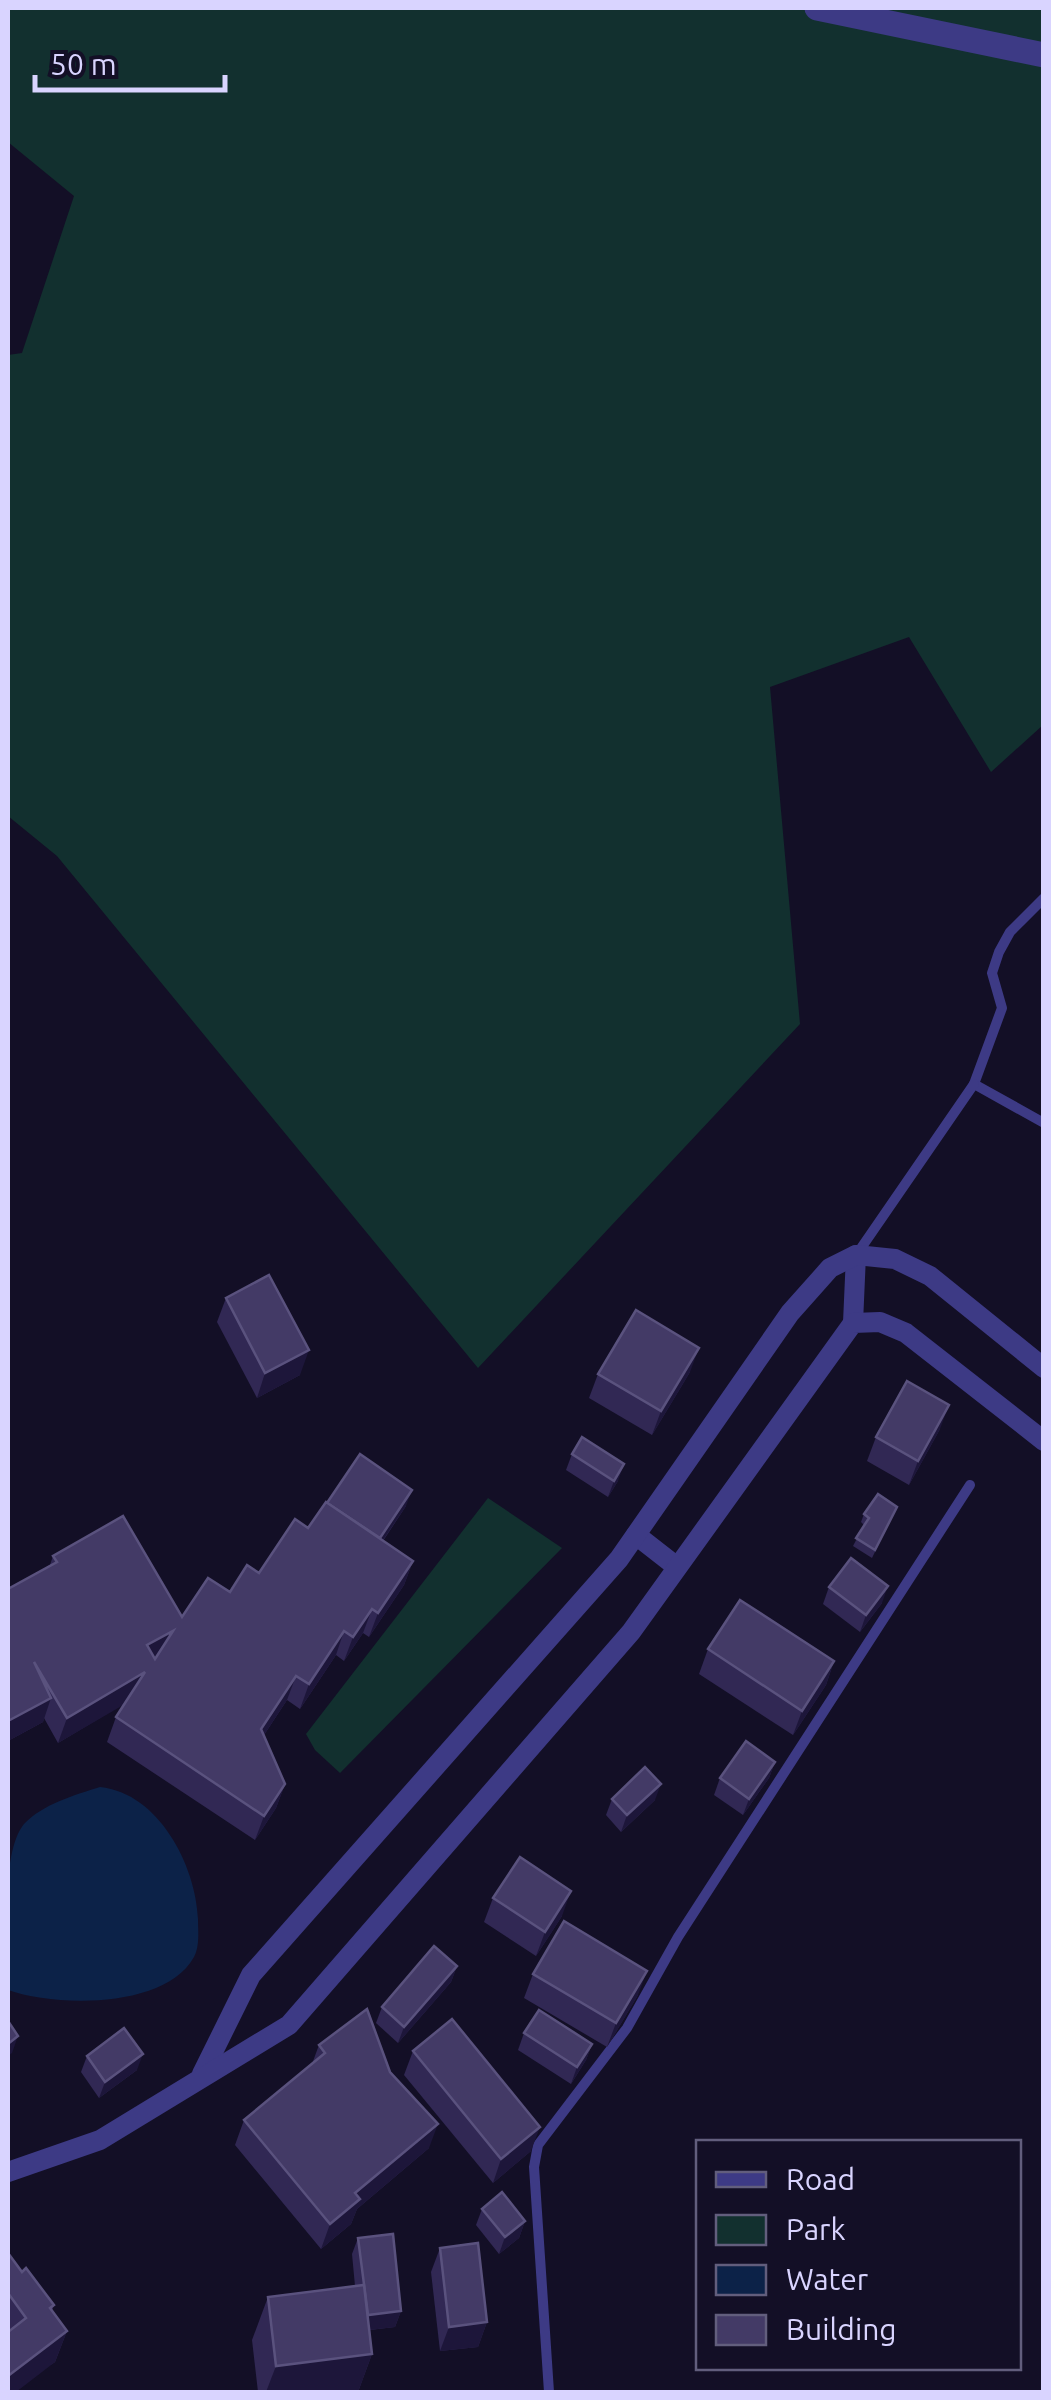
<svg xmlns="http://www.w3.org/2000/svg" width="1051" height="2400" font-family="Ubuntu,sans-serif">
	<rect width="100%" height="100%" fill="#130f26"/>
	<!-- green -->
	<g fill="#12302f">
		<path d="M8 8H1043V725L991 772 909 637 770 687 800 1024 478 1368 57 856 8 816V355L22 353 74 196 8 142Z"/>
		<path d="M488 1498 562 1548 340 1773 315 1750 306 1734Z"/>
	</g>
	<!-- water -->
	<path fill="#0c2248" d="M100 1787C159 1793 196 1866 198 1919 198 1931 200 1946 194 1957 165 2009 56 2007 8 1990 7 1949 0 1853 24 1824 43 1804 75 1795 100 1787Z"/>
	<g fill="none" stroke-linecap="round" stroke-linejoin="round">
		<!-- service -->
		<g stroke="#3d3a85" stroke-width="10">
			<path d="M1044 898 1010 932 999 952 992 973 1002 1008 974 1084 1044 1123"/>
			<path d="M857 1254 974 1084"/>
			<path d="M549 2392 534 2167 538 2145 627 2028 678 1937 970 1485"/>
		</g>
		<!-- minor -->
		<g stroke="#3d3a85" stroke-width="20">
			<path d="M853 1323 856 1255"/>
			<path d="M636 1535 677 1567"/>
			<path d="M202 2074 251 1975 619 1559 790 1313 830 1268 856 1255 895 1259 930 1276 1044 1368"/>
			<path d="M8 2172 100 2140 289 2025 631 1632 853 1323 880 1322 906 1333 1044 1441"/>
		</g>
		<!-- tertiary -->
		<path stroke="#3d3a85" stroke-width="25" d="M817 8 1044 55"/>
	</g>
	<!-- wall -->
	<g fill="#312854">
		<path d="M226 1298 300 1375 257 1398 217 1322Z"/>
		<path d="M690 1372 652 1435 589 1398 598 1374Z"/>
		<path d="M940 1429 909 1485 867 1461 876 1437Z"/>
		<path d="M572 1454 618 1481 608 1497 566 1470Z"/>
		<path d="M327 1503 406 1506 383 1541 413 1561 404 1585 369 1637 363 1633 344 1661 336 1655 300 1709 287 1700 264 1735 285 1784 276 1808 255 1840 107 1742 116 1717 125 1703 58 1743 44 1718 43 1722 8 1741V1589L50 1565 53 1556 182 1617 230 1592 259 1573 308 1528Z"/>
		<path d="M897 1507 872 1558 853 1546 864 1525 861 1522 864 1514Z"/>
		<path d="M829 1587 882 1603 860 1632 823 1604Z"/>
		<path d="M708 1649 834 1661 826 1685 793 1735 699 1674Z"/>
		<path d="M775 1762 769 1778 743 1815 714 1795 720 1778Z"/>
		<path d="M612 1799 655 1800 621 1832 606 1815Z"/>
		<path d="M493 1898 562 1916 536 1956 484 1922Z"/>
		<path d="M457 1966 451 1982 398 2043 376 2023 382 2007Z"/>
		<path d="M533 1974 638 1995 607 2047 524 1998Z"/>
		<path d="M524 2033 592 2044 586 2060 571 2084 518 2050Z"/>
		<path d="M319 2045 390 2072 429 2148 357 2209 351 2224 321 2249 235 2145 244 2120 312 2064Z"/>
		<path d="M413 2051 531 2151 493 2183 404 2075Z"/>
		<path d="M87 2056 137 2070 99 2098 81 2072Z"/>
		<path d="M482 2209 525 2221 519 2238 499 2254 476 2225Z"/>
		<path d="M358 2238 401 2311 395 2327 370 2330 372 2354 358 2392H258L252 2340 268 2297 355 2286 352 2254Z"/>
		<path d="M440 2248 487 2322 478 2347 440 2351 431 2272Z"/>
		<path d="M8 2253 22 2272 54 2305 52 2311 67 2331 55 2362 8 2392Z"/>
	</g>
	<!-- shaded-wall -->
	<g fill="#1d163a">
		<path d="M699 1348 690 1372 652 1435 661 1411Z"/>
		<path d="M309 1350 300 1375 257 1398 265 1373Z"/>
		<path d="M949 1405 940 1429 909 1485 918 1461Z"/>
		<path d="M624 1464 618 1481 608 1497 614 1481Z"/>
		<path d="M412 1490 406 1506 369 1561 375 1545Z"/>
		<path d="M413 1561 404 1585 369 1637 378 1613Z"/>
		<path d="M888 1586 882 1603 860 1632 866 1615Z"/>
		<path d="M372 1609 363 1633 344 1661 353 1637Z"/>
		<path d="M173 1631 164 1655 138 1669 147 1645Z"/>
		<path d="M344 1631 336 1655 300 1709 309 1684Z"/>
		<path d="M834 1661 826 1685 793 1735 802 1711Z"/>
		<path d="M145 1672 137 1697 58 1743 67 1718Z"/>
		<path d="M296 1676 287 1700 252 1753 261 1729Z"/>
		<path d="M51 1698 43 1722 8 1741V1721Z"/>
		<path d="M775 1762 769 1778 743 1815 749 1799Z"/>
		<path d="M285 1784 276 1808 255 1840 264 1816Z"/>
		<path d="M661 1784 655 1800 621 1832 627 1815Z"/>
		<path d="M571 1891 562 1916 536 1956 545 1932Z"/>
		<path d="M457 1966 451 1982 398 2043 404 2027Z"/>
		<path d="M647 1971 638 1995 607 2047 616 2023Z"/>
		<path d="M18 2036 12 2053 8 2056V2044Z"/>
		<path d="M592 2044 586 2060 571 2084 577 2067Z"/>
		<path d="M143 2054 137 2070 99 2098 105 2082Z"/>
		<path d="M438 2124 429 2148 357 2209 351 2224 321 2249 330 2224 355 2193Z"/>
		<path d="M540 2127 531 2151 493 2183 501 2159Z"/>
		<path d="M525 2221 519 2238 499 2254 505 2237Z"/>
		<path d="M401 2311 395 2327 360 2331 366 2315Z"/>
		<path d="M487 2322 478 2347 440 2351 449 2327Z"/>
		<path d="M67 2331 55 2362 16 2392H8V2376Z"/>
		<path d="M372 2354 358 2392H266L276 2366Z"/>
	</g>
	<!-- building -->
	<g fill="#433a66" stroke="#5a527e" stroke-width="2.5" fill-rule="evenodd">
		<path d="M269 1275 309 1350 265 1373 226 1298Z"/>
		<path d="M636 1310 699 1348 661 1411 598 1374Z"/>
		<path d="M907 1381 949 1405 918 1461 876 1437Z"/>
		<path d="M582 1437 624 1464 614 1481 572 1454Z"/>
		<path d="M360 1454 412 1490 380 1538 327 1503Z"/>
		<path d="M878 1494 897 1507 875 1550 856 1538 869 1518 864 1514Z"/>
		<path d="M326 1502 413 1561 378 1613 372 1609 353 1637 344 1631 309 1684 296 1676 261 1729 285 1784 264 1816 116 1717 145 1672 67 1718 34 1662 51 1698 8 1721V1589L57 1562 53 1556 123 1516 182 1617 208 1578 230 1592 247 1565 259 1573 295 1519 308 1528ZM173 1631 155 1659 147 1645Z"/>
		<path d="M851 1558 888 1586 866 1615 829 1587Z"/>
		<path d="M740 1600 834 1661 802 1711 708 1649Z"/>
		<path d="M746 1741 775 1762 749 1799 720 1778Z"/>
		<path d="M645 1767 661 1784 627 1815 612 1799Z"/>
		<path d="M520 1857 571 1891 545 1932 493 1898Z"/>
		<path d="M564 1921 647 1971 616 2023 533 1974Z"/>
		<path d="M434 1946 457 1966 404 2027 382 2007Z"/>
		<path d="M367 2009 390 2072 438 2124 355 2193 360 2199 330 2224 244 2120 325 2053 319 2045Z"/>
		<path d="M539 2010 592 2044 577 2067 524 2033Z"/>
		<path d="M452 2019 540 2127 501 2159 413 2051Z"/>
		<path d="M8 2021 18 2036 8 2044Z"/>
		<path d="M124 2028 143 2054 105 2082 87 2056Z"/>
		<path d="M502 2192 525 2221 505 2237 482 2209Z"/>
		<path d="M393 2234 401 2311 368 2315 358 2238Z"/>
		<path d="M478 2243 487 2322 449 2327 440 2248Z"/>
		<path d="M8 2253 22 2272 26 2268 54 2305 50 2308 67 2331 8 2376V2332L26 2318 8 2293Z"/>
		<path d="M364 2285 372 2354 276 2366 268 2297Z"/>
	</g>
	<!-- border -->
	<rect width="1051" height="2400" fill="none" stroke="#d9d4ff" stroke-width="20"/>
	<!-- legend -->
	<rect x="696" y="2140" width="325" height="230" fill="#130f26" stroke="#625e7d" stroke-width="2.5"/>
	<rect x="716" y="2172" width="50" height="15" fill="#3d3a85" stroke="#625e7d" stroke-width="2.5"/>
	<text x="786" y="2190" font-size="30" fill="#d9d4ff">Road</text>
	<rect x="716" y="2215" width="50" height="30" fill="#12302f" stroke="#625e7d" stroke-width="2.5"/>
	<text x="786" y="2240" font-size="30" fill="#d9d4ff">Park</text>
	<rect x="716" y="2265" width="50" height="30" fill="#0c2248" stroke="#625e7d" stroke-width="2.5"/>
	<text x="786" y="2290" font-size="30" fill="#d9d4ff">Water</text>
	<rect x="716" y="2315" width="50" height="30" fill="#433a66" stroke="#625e7d" stroke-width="2.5"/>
	<text x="786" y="2340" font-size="30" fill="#d9d4ff">Building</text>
	<!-- scale -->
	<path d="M35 75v15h190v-15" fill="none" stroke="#d9d4ff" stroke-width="5"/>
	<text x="50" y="75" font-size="30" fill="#d9d4ff" stroke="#130f26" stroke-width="8" paint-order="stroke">50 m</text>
</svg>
